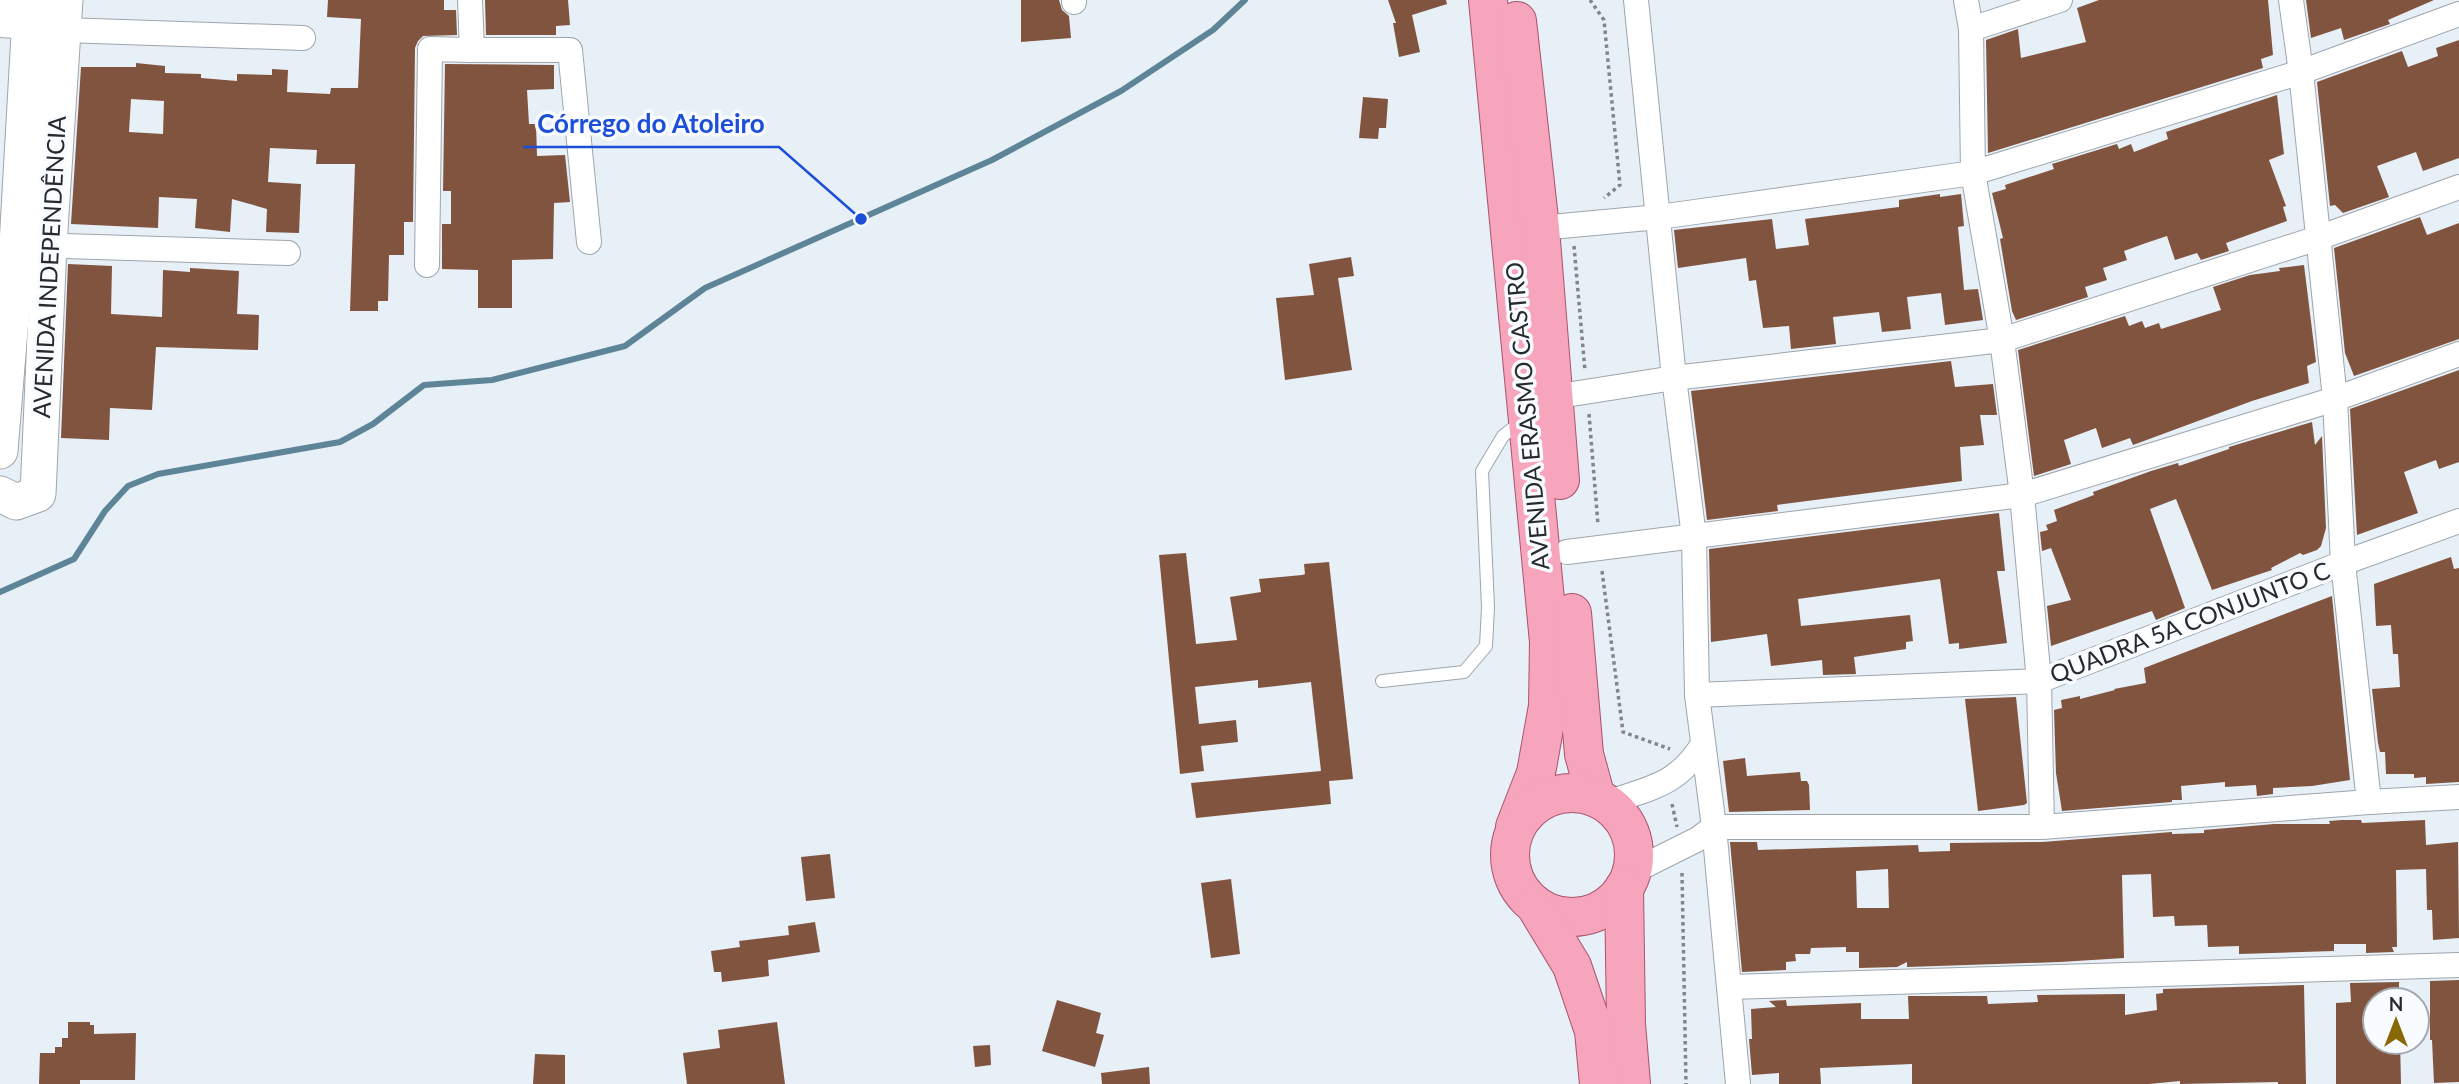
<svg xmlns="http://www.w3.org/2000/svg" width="2459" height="1084" font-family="Lato,sans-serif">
	<rect width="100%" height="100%" fill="#e7eff7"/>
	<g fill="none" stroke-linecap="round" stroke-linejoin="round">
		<!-- stream -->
		<path stroke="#5d8597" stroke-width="6" d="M0 592 74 559 105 511 128 486 158 474 340 442 373 424 424 385 492 380 625 346 705 288 992 160 1121 91 1213 30 1245 0"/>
	</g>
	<!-- building -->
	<g fill="#81543f" fill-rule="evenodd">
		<path d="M328 0H444V10H456L457 35 423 36 418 41 415 48 413 222H404V255H389L388 301H378V311H350L355 164H316L317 150 270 148 268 182 301 184 299 233 266 232 267 209 232 199 230 232 195 228 197 199 159 197 158 228 71 224 81 67H136V63L165 66V73L201 74V78L237 81V74L272 75V69L288 70 287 92 330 94 331 88H358L361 19 327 17ZM131 99 164 101 163 134 129 132Z"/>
		<path d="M485 0H568L570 25 556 26V35H486Z"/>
		<path d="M1021 0H1059L1062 10 1069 16 1071 38 1021 42Z"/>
		<path d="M1388 0H1446L1447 4 1412 15 1420 52 1399 57 1393 23H1396Z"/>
		<path d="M2099 0H2268L2273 55 2261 59 2263 68 1988 153 1986 40 2018 29 2021 58 2086 42 2077 8Z"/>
		<path d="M2306 0H2434L2388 20 2390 24 2344 40 2341 28 2311 38Z"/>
		<path d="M2459 40V158L2423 171 2416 152 2377 166 2389 197 2343 213 2335 205 2330 206 2317 82 2402 51 2408 67 2438 56 2436 48Z"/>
		<path d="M445 64 554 65V89L527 90 529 124H536L537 156 565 155 570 202 554 203 553 259 512 260V308H478V270L442 269V224H451V191H443Z"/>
		<path d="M2277 95 2284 154 2269 160 2286 206 2283 207 2287 221 2226 243 2229 251 2201 260 2197 253 2175 260 2167 236 2146 243 2124 251 2127 260 2103 268 2107 280 2085 287 2088 297 2016 320 2012 311 2000 239 2003 238 1992 193 2006 189 2005 185 2054 169 2052 164 2117 144 2119 149 2131 144 2134 152 2168 139 2166 132Z"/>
		<path d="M1363 97 1388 99 1386 128H1379L1378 139 1359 138Z"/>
		<path d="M1940 194V197L1961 194 1964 226 1958 227 1964 290 1978 289 1983 320 1945 325 1941 293 1907 297 1911 329 1882 332 1879 312 1833 317 1836 344 1791 349 1789 326 1763 328 1756 280 1749 281 1746 258 1678 268 1674 230 1772 219 1776 249 1809 245 1805 219 1899 207V200Z"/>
		<path d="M2420 217 2427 235 2459 223V339L2354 376 2345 353 2334 248Z"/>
		<path d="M1351 257 1354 276 1338 278 1352 370 1285 380 1276 298 1314 295 1309 264Z"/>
		<path d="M68 264 112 266 111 314 162 317 163 270 190 272V268L239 271 237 314 259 315 258 350 156 347 152 410 110 408 109 440 61 438Z"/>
		<path d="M2304 265 2316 362 2307 366 2309 383 2252 401 2133 445 2130 438 2102 448 2096 428 2064 440 2071 464 2034 476 2018 350 2125 316 2129 326 2142 321 2145 328 2159 323 2161 329 2221 310 2213 287 2250 275 2280 271 2279 268Z"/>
		<path d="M1951 361 1955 387 1993 384 1997 415H1980L1984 445 1960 447 1962 481 1777 505 1778 511 1707 520 1691 391Z"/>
		<path d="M2459 370V462L2439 469 2436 460 2404 472 2418 513 2357 535 2350 409Z"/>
		<path d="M2312 422 2315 445 2322 436 2326 528 2321 546 2317 550 2303 555 2300 553 2271 568 2272 570 2212 590 2176 499 2150 509 2185 608 2156 620 2152 611 2051 646 2047 606 2071 600 2051 548 2042 551 2040 532 2048 530 2046 525 2057 521 2054 510 2094 495 2093 492 2151 471 2178 463 2179 466 2229 449V447Z"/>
		<path d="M1999 513 2005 571H1997L2007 643 1959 649V643L1949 644 1940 579 1798 599 1801 626 1910 615 1913 641 1906 642V649L1854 657 1856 674 1823 675 1822 660 1771 666 1767 634 1711 642 1709 549Z"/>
		<path d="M1186 553 1196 644 1237 640 1230 597 1261 592 1259 579 1302 575 1305 574 1304 564 1329 562 1353 779 1329 781 1331 804 1196 818 1191 783 1321 771 1311 682 1258 688V680L1195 687 1199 724 1236 720 1238 742 1201 746 1204 771 1180 774 1159 555Z"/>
		<path d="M2451 557 2454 569 2459 568V782L2426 784V777L2414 778V774H2386L2385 752H2380L2378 743 2372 689 2400 687 2398 654H2393L2391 625 2376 626 2374 584Z"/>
		<path d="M2332 596 2350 780 2312 786 2273 788V794L2257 796 2256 785 2225 787V782L2181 786 2182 800H2172V802L2062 811 2056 773 2054 710 2062 708 2061 700 2080 696V699L2115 690 2114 689 2146 683 2144 668Z"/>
		<path d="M2016 697 2027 803 2024 805 1978 811 1965 699Z"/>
		<path d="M1745 758 1747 776 1800 772 1801 781H1807L1809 785 1810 810 1729 812 1723 761Z"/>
		<path d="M2342 820H2361L2362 823 2425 820 2426 845 2458 842 2459 938 2433 940 2432 910H2427L2426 869 2396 870 2397 947H2392L2394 952 2366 953V944H2334V951L2239 954V946L2208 947 2207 925 2175 926 2174 916 2153 917 2151 874 2122 875 2124 958 2060 962 1907 967V962L1897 967 1859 968V952H1846V947L1811 948 1810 954H1795L1796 961 1786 962V970L1742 972 1730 842H1757L1758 850 1918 845 1919 852 1950 851V843L2042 842 2172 832V834L2204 833V830L2274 824H2330L2329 821ZM1888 869 1889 908H1857L1856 871Z"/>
		<path d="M830 854 835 898 806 901 801 857Z"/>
		<path d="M1231 879 1240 954 1211 958 1201 883Z"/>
		<path d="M815 922 820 952 768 960 769 976 722 982 721 972H714L711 951 740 947 739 941 789 935 788 926Z"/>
		<path d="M2459 980V1082L2434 1083 2432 1040H2430V981Z"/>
		<path d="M2399 982V1000H2375V1042H2400L2401 1084H2336V1003L2351 1002 2350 983Z"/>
		<path d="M2304 985 2306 1084H2278V1082L2180 1084V1081L2149 1084H1912V1064L1820 1068 1821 1084H1779V1073L1752 1075 1749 1039H1752L1751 1009 1776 1007 1769 1001 1786 1000 1787 1006 1861 1003V1019H1909L1908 996H1987L1988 1004 2038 1002 2037 995 2125 994V1015L2157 1010 2156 994 2163 993V989Z"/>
		<path d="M1057 1000 1101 1013 1096 1033 1104 1035 1095 1067 1042 1051Z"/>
		<path d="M68 1022H90V1025H94V1034L136 1033 135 1080H80V1084H39L40 1053H55V1047H62V1038H68Z"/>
		<path d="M777 1022 785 1084H687L683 1053 720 1048 718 1030Z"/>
		<path d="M990 1045 991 1065 975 1067 973 1046Z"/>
		<path d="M535 1054 565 1055V1084H533Z"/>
		<path d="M1149 1067 1150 1084H1102L1101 1073Z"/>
	</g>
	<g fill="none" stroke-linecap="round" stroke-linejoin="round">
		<!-- lane casing -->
		<g stroke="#9da5ad" stroke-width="14">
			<path id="lane" d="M1382 681 1464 672 1486 646 1488 607 1482 471 1503 436 1522 421"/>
		</g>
		<!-- street casing -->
		<g stroke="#9da5ad" stroke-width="26">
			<g id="street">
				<path d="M6 0 15 26"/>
				<path d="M470 0 472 50H570L589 242"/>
				<path d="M1074 0V2"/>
				<path d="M1636 0 1674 378 1694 537 1697 695 1714 827 1738 1084"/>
				<path d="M1966 0 1971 29 1973 173 2002 340 2022 495 2039 681 2042 827"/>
				<path d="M2291 0 2301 72 2335 399 2343 563 2369 802"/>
				<path d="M0 25 30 27"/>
				<path d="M1971 29 2060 0"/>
				<path d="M64 30 303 38"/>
				<path d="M1540 228 1659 217 1973 173 2301 72 2459 14"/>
				<path d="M33 245 288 253"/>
				<path d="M427 265 430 49 472 50"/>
				<path d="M1553 397 1674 378 2002 340 2318 238 2459 187"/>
				<path d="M1567 552 2022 495 2335 399 2459 354"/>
				<path d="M1697 695 2039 681 2343 563 2459 521"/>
				<path d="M1606 803C1650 788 1677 786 1703 744"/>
				<path d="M1632 872 1698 839 1714 827H2042L2369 802 2459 797"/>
				<path d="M1729 987 2459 965"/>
			</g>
		</g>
		<!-- secondary casing -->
		<g stroke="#9da5ad" stroke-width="37">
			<g id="secondary">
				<path d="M0 451 17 245 31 0"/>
				<path d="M0 494 16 502 38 494 49 245 65 0"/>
			</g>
		</g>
		<!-- primary casing -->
		<g stroke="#aa536d" stroke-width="40">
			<g id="primary">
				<path d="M1488 0 1549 642 1548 706 1536 773 1515 827"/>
				<path d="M1517 21 1540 228 1560 480"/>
				<path d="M1572 613 1584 754 1596 798"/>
				<circle cx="1572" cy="855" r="62"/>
				<path d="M1624 888 1626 1024 1631 1084"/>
				<path d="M1535 905 1572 966 1594 1031 1599 1084"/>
			</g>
		</g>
		<!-- path -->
		<g stroke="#80868b" stroke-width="3.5" stroke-dasharray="3.5 3.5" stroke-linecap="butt">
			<path d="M1590 0 1604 20 1620 185 1604 198"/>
			<path d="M1574 246 1585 371"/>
			<path d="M1589 414 1598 525"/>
			<path d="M1602 571 1623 732 1670 749"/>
			<path d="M1672 804 1677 827"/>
			<path d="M1682 873 1686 1084"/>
		</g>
		<!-- lane -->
		<use href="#lane" stroke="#fff" stroke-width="12"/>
		<!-- street -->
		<use href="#street" stroke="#fff" stroke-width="24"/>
		<!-- secondary -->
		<use href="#secondary" stroke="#fff" stroke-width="35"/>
		<!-- primary -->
		<use href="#primary" stroke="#f6a5bc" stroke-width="38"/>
	</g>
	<g text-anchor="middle" stroke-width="7" stroke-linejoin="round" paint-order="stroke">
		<!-- street labels -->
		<g font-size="24" fill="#272a2d" stroke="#f8fbff">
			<text transform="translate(50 267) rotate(-87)" y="8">AVENIDA INDEPENDÊNCIA</text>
			<text transform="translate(1528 416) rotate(-95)" y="8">AVENIDA ERASMO CASTRO</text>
			<text transform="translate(2190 623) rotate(-21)" y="8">QUADRA 5A CONJUNTO C</text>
		</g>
	</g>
	<!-- callouts -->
	<path fill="none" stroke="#1d4ed8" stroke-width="2.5" d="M861 219L779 147H523"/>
	<circle fill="#1d4ed8" stroke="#f8fbff" stroke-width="2.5" cx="861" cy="219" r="7"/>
	<g font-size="26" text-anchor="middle" font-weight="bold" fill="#1d4ed8" stroke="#f8fbff" stroke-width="7" stroke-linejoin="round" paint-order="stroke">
		<text x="651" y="133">Córrego do Atoleiro</text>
	</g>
	<!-- north arrow -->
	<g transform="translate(2396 1021)"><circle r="33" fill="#f8fbff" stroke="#a4a7ab" stroke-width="2"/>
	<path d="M0-5L12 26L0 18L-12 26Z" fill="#876803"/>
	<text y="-10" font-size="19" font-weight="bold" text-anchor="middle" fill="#272a2d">N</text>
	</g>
</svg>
